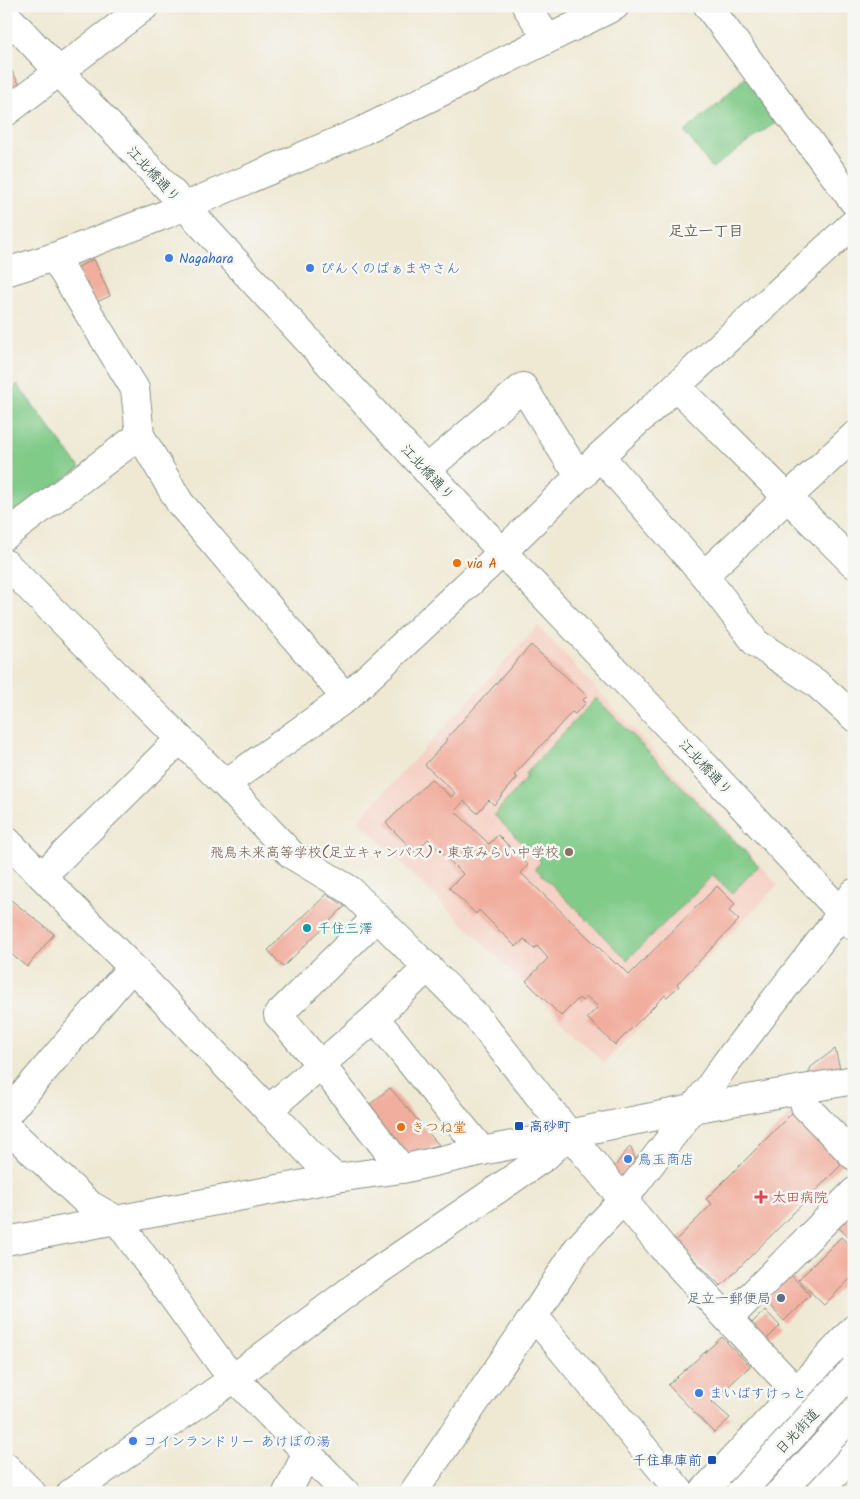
<svg xmlns="http://www.w3.org/2000/svg" width="860" height="1499" font-family="Kalam,'Klee One',sans-serif">
	<rect width="100%" height="100%" fill="#f6f6f2"/>
	<filter id="ink" filterUnits="userSpaceOnUse"><feTurbulence type="fractalNoise" baseFrequency=".02" numOctaves="2"/><feDisplacementMap in="SourceGraphic" scale="10" xChannelSelector="R" yChannelSelector="G"/><feConvolveMatrix kernelMatrix="1 2 1 2 8 2 1 2 1" color-interpolation-filters="sRGB"/></filter>
	<filter id="wash" filterUnits="userSpaceOnUse"><feTurbulence type="fractalNoise" baseFrequency=".0096" numOctaves="4" result="noise"/><feDisplacementMap in="SourceGraphic" scale="20" xChannelSelector="R" yChannelSelector="G"/><feGaussianBlur stdDeviation="1.12" result="paint"/><feColorMatrix in="noise" values="0 0 0 0 0 0 0 0 0 0 0 0 0 0 0 0 0 1.4 0 .05"/><feComposite in="paint" operator="in"/></filter>
	<g filter="url(#wash)">
		<rect width="100%" height="100%" fill="#efe9d4"/>
		<!-- built -->
		<path fill="#f6d1c5" d="M538 626 778 885 604 1063 358 820Z"/>
		<!-- green -->
		<g fill="#81cb89" stroke="#50845e">
			<path d="M746 77 775 123 712 168 685 132Z"/>
			<path d="M17 384 80 468 6 521V399Z"/>
			<path d="M596 698 759 866 732 893 713 875 627 960 535 868 541 862 494 815 527 777 525 774Z"/>
		</g>
		<g id="blocks">
			<!-- building -->
			<g fill="#f1ad9d">
				<path d="M6 62 24 91 6 103Z"/>
				<path d="M94 259 110 296 92 304 76 268Z"/>
				<path d="M531 645 587 696 583 700 586 703 575 714 572 712 514 775 517 778 494 805 489 800 477 813 464 801 455 811 489 844 498 835 528 865 521 873 616 964 617 963 629 975 717 886 735 904 729 911 739 920 677 984 679 986 667 997 665 995 615 1045 587 1018 598 1007 587 997 582 1001 579 998 561 1016 526 981 548 958 537 946 534 949 524 939 516 947 479 910 476 914 449 888 463 874 428 839 415 852 386 823 431 779 451 797 455 793 425 765 446 741V739Z"/>
				<path d="M327 894 345 906 283 967 268 950Z"/>
				<path d="M6 896 54 934 27 967 6 950Z"/>
				<path d="M835 1049 841 1073 805 1083 811 1067Z"/>
				<path d="M390 1088 439 1145 401 1155 364 1109Z"/>
				<path d="M792 1113 843 1163 721 1286 675 1241 712 1204 706 1199Z"/>
				<path d="M630 1146 641 1172 623 1190 609 1174Z"/>
				<path d="M854 1204V1242L835 1224Z"/>
				<path d="M841 1237 854 1249V1279L852 1277 824 1305 798 1280Z"/>
				<path d="M790 1274 810 1295 784 1321 764 1299Z"/>
				<path d="M765 1310 780 1326 765 1341 749 1326Z"/>
				<path d="M722 1337 750 1366 712 1402 730 1418 714 1433 668 1385Z"/>
			</g>
		</g>
	</g>
	<g filter="url(#ink)">
		<use href="#blocks" fill-opacity="0" stroke="#879384" stroke-width="1"/>
		<g fill="none" stroke-linecap="round" stroke-linejoin="round">
			<!-- minor casing -->
			<g stroke="#879384" stroke-width="30">
				<g id="minor">
					<path d="M526 6 548 39"/>
					<path d="M708 6 854 202"/>
					<path d="M6 112 145 6"/>
					<path d="M54 257 135 389 140 435 180 503 346 698"/>
					<path d="M6 272 54 257 164 215 362 131 615 6"/>
					<path d="M676 386 854 564"/>
					<path d="M600 456 704 575 756 643 816 683 854 717"/>
					<path d="M426 470 523 387 569 461 584 474"/>
					<path d="M6 535 140 435"/>
					<path d="M6 564 225 784 292 855 350 890 476 1016 569 1134 662 1247 728 1319 852 1450"/>
					<path d="M704 575 854 436"/>
					<path d="M225 784 346 698 492 562 600 456 854 223"/>
					<path d="M6 840 132 967 321 1165 336 1178"/>
					<path d="M42 876 180 739"/>
					<path d="M377 917 278 1015 325 1070 402 1169"/>
					<path d="M375 1018 482 1151"/>
					<path d="M801 1089 805 1106 854 1156"/>
					<path d="M268 1110 375 1018 428 967"/>
					<path d="M6 1115 132 967"/>
					<path d="M6 1127 90 1205 117 1220 222 1365 346 1493"/>
					<path d="M6 1241 336 1178 402 1169 482 1151 692 1109 854 1080"/>
					<path d="M534 1316 681 1493"/>
					<path d="M728 1319 854 1192"/>
					<path d="M6 1467 32 1493"/>
					<path d="M71 1493 223 1386 363 1281 546 1156 569 1134"/>
					<path d="M287 1493 307 1453"/>
					<path d="M413 1493 534 1316 578 1248 623 1200 708 1089 726 1063 832 926 854 893"/>
				</g>
			</g>
			<!-- major casing -->
			<g stroke="#879384" stroke-width="30">
				<path id="major" d="M6 15 168 188 492 541 668 726 854 926"/>
			</g>
			<!-- highway casing -->
			<g stroke="#879384" stroke-width="30">
				<g id="highway">
					<path d="M702 1493 854 1329"/>
					<path d="M817 1493 854 1454"/>
				</g>
			</g>
			<!-- minor -->
			<use href="#minor" stroke="#fff" stroke-width="28"/>
			<!-- major -->
			<use href="#major" stroke="#fff" stroke-width="28"/>
			<!-- highway -->
			<use href="#highway" stroke="#fff" stroke-width="28"/>
			<!-- highway-bridge casing -->
			<g stroke="#879384" stroke-width="30" stroke-linecap="butt">
				<g id="highway-bridge">
					<path d="M740 1493 854 1369"/>
					<path d="M780 1493 854 1413"/>
				</g>
			</g>
			<!-- highway-bridge -->
			<use href="#highway-bridge" stroke="#fff" stroke-width="28"/>
		</g>
	</g>
	<!-- markers -->
	<g fill="#3f7fe0" stroke="#f6f6f2" stroke-width="2">
		<circle cx="169" cy="258" r="5"/>
		<circle cx="310" cy="268" r="5"/>
		<circle cx="628" cy="1159" r="5"/>
		<circle cx="699" cy="1393" r="5"/>
		<circle cx="133" cy="1441" r="5"/>
	</g>
	<g fill="#e8710a" stroke="#f6f6f2" stroke-width="2">
		<circle cx="457" cy="563" r="5"/>
		<circle cx="401" cy="1127" r="5"/>
	</g>
	<circle fill="#8d6e63" stroke="#f6f6f2" stroke-width="2" cx="569" cy="852" r="5"/>
	<circle fill="#0f9aa8" stroke="#f6f6f2" stroke-width="2" cx="307" cy="928" r="5"/>
	<g fill="#1a4fb4" stroke="#f6f6f2" stroke-width="2">
		<rect x="514" y="1121" width="10" height="10" rx="2.5"/>
		<rect x="707" y="1455" width="10" height="10" rx="2.5"/>
	</g>
	<path fill="#e0444e" stroke="#f6f6f2" stroke-width="2" d="M758.5 1189.5h5v5h5v5h-5v5h-5v-5h-5v-5h5z"/>
	<circle fill="#5c6f8a" stroke="#f6f6f2" stroke-width="2" cx="781" cy="1298" r="5"/>
	<g text-anchor="middle" stroke-width="5" stroke-linejoin="round" paint-order="stroke">
		<!-- street labels -->
		<g font-size="14" fill="#1f3d34" stroke="#f6f6f2">
			<text transform="translate(154 174) rotate(47)" y="5">江北橋通り</text>
			<text transform="translate(428 472) rotate(47)" y="5">江北橋通り</text>
			<text transform="translate(706 767) rotate(47)" y="5">江北橋通り</text>
			<text transform="translate(797 1431) rotate(-47)" y="5">日光街道</text>
		</g>
		<!-- shop labels -->
		<g font-size="14" fill="#366cbe" stroke="#f6f6f2" text-anchor="start">
			<text x="179" y="263">Nagahara</text>
			<text x="320" y="273">ぴんくのぱぁまやさん</text>
			<text x="638" y="1164">鳥玉商店</text>
			<text x="709" y="1398">まいばすけっと</text>
			<text x="143" y="1446">コインランドリー あけぼの湯</text>
		</g>
		<!-- food labels -->
		<g font-size="14" fill="#c56008" stroke="#f6f6f2" text-anchor="start">
			<text x="467" y="568">via A</text>
			<text x="411" y="1132">きつね堂</text>
		</g>
		<!-- education labels -->
		<g font-size="14" fill="#785e54" stroke="#f6f6f2" text-anchor="end">
			<text x="559" y="857">飛鳥未来高等学校(足立キャンパス)・東京みらい中学校</text>
		</g>
		<!-- culture labels -->
		<g font-size="14" fill="#0d838f" stroke="#f6f6f2" text-anchor="start">
			<text x="317" y="933">千住三澤</text>
		</g>
		<!-- transit labels -->
		<g font-size="14" fill="#164399" stroke="#f6f6f2" text-anchor="start">
			<text x="529" y="1131">高砂町</text>
			<text x="702" y="1465" text-anchor="end">千住車庫前</text>
		</g>
		<!-- health labels -->
		<g font-size="14" fill="#be3a42" stroke="#f6f6f2" text-anchor="start">
			<text x="772" y="1202">太田病院</text>
		</g>
		<!-- service labels -->
		<g font-size="14" fill="#4e5e75" stroke="#f6f6f2" text-anchor="end">
			<text x="771" y="1303">足立一郵便局</text>
		</g>
		<!-- neighbourhood labels -->
		<g font-size="15" font-weight="bold" fill="#686459" stroke="#f6f6f2">
			<text x="706" y="236">足立一丁目</text>
		</g>
	</g>
	<!-- margin -->
	<rect width="860" height="1499" fill="none" stroke="#f6f6f2" stroke-width="25"/>
</svg>
